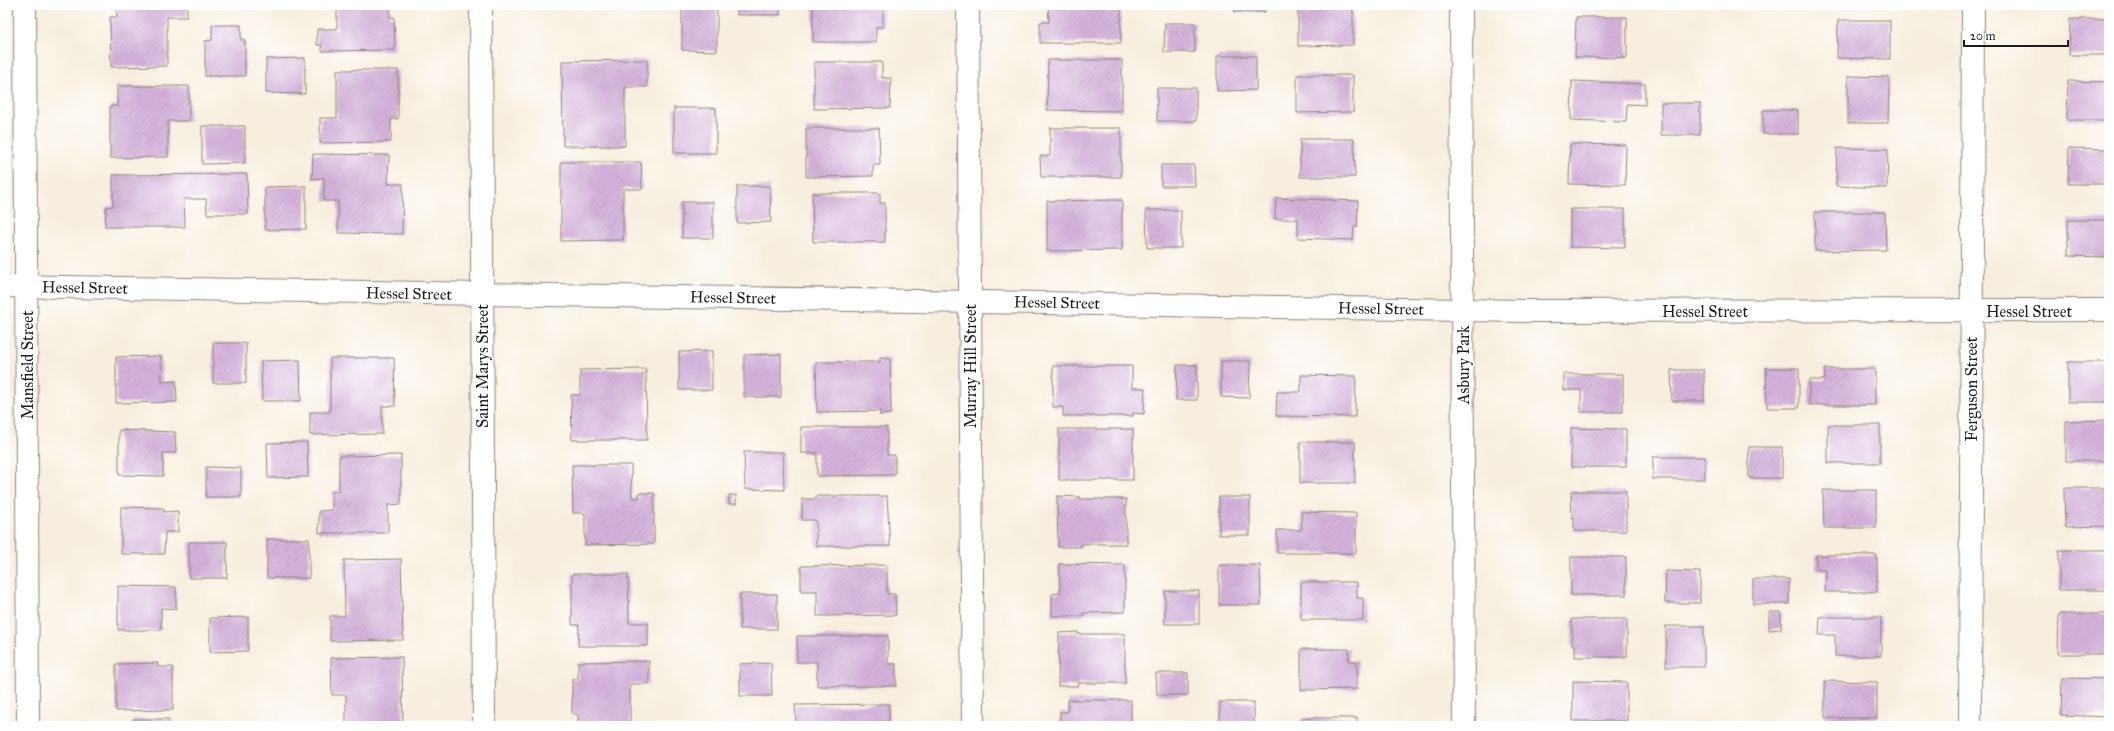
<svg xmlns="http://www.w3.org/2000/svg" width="2114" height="731" font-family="'IM FELL Great Primer',serif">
	<defs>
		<pattern id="building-hatch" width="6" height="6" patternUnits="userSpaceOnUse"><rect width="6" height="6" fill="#d5b2dc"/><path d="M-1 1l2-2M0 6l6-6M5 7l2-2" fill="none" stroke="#b698bc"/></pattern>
	</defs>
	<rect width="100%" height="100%" fill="#fff"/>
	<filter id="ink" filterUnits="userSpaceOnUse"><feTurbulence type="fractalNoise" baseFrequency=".025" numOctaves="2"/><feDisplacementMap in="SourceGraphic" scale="8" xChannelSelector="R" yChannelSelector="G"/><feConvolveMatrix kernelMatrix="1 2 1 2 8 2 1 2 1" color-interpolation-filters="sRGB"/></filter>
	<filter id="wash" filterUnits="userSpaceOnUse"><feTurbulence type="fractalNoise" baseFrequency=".012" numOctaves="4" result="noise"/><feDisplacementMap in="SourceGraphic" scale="16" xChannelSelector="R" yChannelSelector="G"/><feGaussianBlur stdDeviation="0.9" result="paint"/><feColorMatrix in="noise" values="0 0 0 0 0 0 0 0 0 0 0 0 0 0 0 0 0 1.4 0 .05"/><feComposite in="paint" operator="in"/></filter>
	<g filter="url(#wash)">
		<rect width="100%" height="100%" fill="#f7eedd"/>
		<g id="blocks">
			<!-- building -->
			<g fill="url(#building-hatch)">
				<path d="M116 5H187V17H167V66L111 67 110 17H117Z"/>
				<path d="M264 5H300V8L264 7Z"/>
				<path d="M337 5H390V17H394L395 50 322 51V45H317V29H337Z"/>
				<rect x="737" y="5" width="43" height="10"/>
				<path d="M813 5H883V27H876V42H813Z"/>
				<path d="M1048 5H1121V43H1040V22H1049Z"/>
				<rect x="1235" y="5" width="30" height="7"/>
				<path d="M682 6H717V51L682 50Z"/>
				<path d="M1353 7V45L1298 46V8Z"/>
				<path d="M1576 17H1627V58L1575 57Z"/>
				<path d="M2070 19H2109V55H2069Z"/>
				<path d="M1838 20H1890V59L1837 58Z"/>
				<path d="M1165 23H1195V52H1164Z"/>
				<path d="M212 25H241V40H245V76H205V41L212 40Z"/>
				<path d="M1217 56H1256V90L1217 91Z"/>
				<path d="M305 58V94L266 93V59Z"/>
				<path d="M647 60V87H625V146H563L562 61Z"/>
				<path d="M1048 60H1122V111L1047 110Z"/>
				<path d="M814 62H882V78H891L890 108 814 109Z"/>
				<path d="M337 70H398V119H391V142L320 143V118H337Z"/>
				<path d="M1297 75H1353V112L1297 113Z"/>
				<path d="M1848 76 1889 77 1888 123H1848Z"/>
				<path d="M1572 81 1645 84V105L1627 104 1626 122 1571 120Z"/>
				<path d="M2068 81 2109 82V120H2067Z"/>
				<path d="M117 86H189V121H168V157L110 158V106H117Z"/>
				<rect x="1157" y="88" width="39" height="33"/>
				<rect x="1661" y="103" width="39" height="32"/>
				<rect x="674" y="108" width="42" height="45"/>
				<rect x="1763" y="110" width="35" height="24"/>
				<path d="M202 126H245V163L202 164Z"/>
				<path d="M806 128H879L880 165H873V176L806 177Z"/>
				<path d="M1050 128H1121V177H1041L1040 156H1050Z"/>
				<path d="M1300 139H1354L1355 177H1300Z"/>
				<path d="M1570 144 1626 145 1625 185 1569 184Z"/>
				<path d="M1837 148 1888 149 1887 188 1836 186Z"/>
				<path d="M2069 148 2109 149V184H2068Z"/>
				<path d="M313 154 389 155 388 184H403L402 234 338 233V201H324V178L312 179Z"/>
				<path d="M561 162H641L642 189H623V240L561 241Z"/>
				<path d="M1161 165H1194L1195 186H1161Z"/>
				<path d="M247 174 248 214H207L206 199H184L185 227H105L106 207 113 206V175Z"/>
				<path d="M306 186V229L265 230V187Z"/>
				<path d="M737 186H770L771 222 737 223Z"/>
				<path d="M812 193H880V203H885V242H813Z"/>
				<path d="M1276 198 1358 201 1357 227H1354L1353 240 1298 238V219H1275Z"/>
				<path d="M1122 200V250L1047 251V201Z"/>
				<rect x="682" y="202" width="31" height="36"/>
				<path d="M1570 209H1625V248L1570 247Z"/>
				<path d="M1146 210H1181V248H1147Z"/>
				<path d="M1815 212H1885L1886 250 1815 251Z"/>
				<path d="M2068 220H2109V257L2068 256Z"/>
				<rect x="213" y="343" width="33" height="40"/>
				<path d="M712 351V390H679V352Z"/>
				<path d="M781 354V397H744V355Z"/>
				<path d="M161 356 162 382 176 381 177 402 116 403V357Z"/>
				<path d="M330 358H394L395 406H382V434L310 435V412H330Z"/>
				<path d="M880 358 890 359 891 414 880 415V411L817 412 816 362H880Z"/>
				<path d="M300 360 301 401H262L261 361Z"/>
				<path d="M1221 361H1250L1249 398 1221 397Z"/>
				<rect x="2068" y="362" width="41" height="40"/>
				<path d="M1177 365H1197V400H1176Z"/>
				<path d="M1053 366H1132V388H1145L1144 414 1133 413V416H1063V407H1053Z"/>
				<path d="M1766 368H1799V408H1767Z"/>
				<path d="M646 369 647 440H572L571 395H580V370Z"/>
				<path d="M1825 369H1875V405H1809V380H1825Z"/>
				<path d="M1671 370H1704V401H1672Z"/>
				<path d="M1564 374H1623V412H1581V390H1564Z"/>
				<path d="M1301 375 1356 376 1355 417 1276 416 1277 392H1301Z"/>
				<path d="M2109 420V461H2066V421Z"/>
				<rect x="1828" y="425" width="52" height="38"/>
				<path d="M801 427H887V455H895V475L817 476V453H801Z"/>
				<path d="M1571 428 1626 429V467H1571Z"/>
				<rect x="1059" y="429" width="74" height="51"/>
				<path d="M119 430 175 432 176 453H163V476L119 475Z"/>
				<path d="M307 442 308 477 268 478 267 443Z"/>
				<rect x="1300" y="442" width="55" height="41"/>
				<rect x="1749" y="447" width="33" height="31"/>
				<path d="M744 452H783L784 490 745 489Z"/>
				<path d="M401 455V504L388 505V533H319V511L332 510V491H339V456Z"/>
				<rect x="1653" y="457" width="52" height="22"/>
				<path d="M572 465H631L632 498H639V493H654V544L585 545V513H573Z"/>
				<path d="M206 467 241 468V497H206Z"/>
				<path d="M2064 488H2109V526L2065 527Z"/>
				<path d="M1823 490H1876V528H1824Z"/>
				<path d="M1571 491H1626V531H1574V517L1572 518Z"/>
				<rect x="729" y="495" width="7" height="9"/>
				<path d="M816 496H887L890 546H816V520H802V499H816Z"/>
				<path d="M1057 496 1080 497V499H1126V544H1081V547H1058Z"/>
				<rect x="1219" y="497" width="31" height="38"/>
				<path d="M121 507 164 508V512L178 511V532H165L164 554H121Z"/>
				<path d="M1301 512 1356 513V553H1277V530H1302Z"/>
				<rect x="267" y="539" width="42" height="39"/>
				<rect x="189" y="542" width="38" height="36"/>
				<rect x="2059" y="550" width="50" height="40"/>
				<path d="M1816 555H1877V592H1825L1826 570H1816Z"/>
				<rect x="1571" y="557" width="55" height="38"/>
				<path d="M401 559 403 640 330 641V616H345L344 560Z"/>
				<path d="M1059 564 1125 565V612L1083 613 1084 616H1052V594L1060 593Z"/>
				<path d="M887 565V594H895L896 615 817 616V591H801V566Z"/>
				<path d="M1219 565H1260L1261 605H1219Z"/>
				<path d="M1666 571 1700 572V603H1665Z"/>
				<path d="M572 574H628L629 623H648V646H578L579 625H572Z"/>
				<rect x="1753" y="579" width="36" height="25"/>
				<path d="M1301 582H1357V598H1363V620H1301Z"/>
				<path d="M118 586 176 587V609L161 608V630H118Z"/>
				<rect x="1165" y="591" width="34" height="33"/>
				<rect x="740" y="594" width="37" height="35"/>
				<path d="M1769 612H1781V629L1769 630Z"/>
				<path d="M2059 614H2109V654H2058Z"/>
				<path d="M248 617V651L210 652V618Z"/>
				<path d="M1820 617H1881V656H1835V635H1819Z"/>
				<path d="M1572 619H1627V657H1575V645H1572Z"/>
				<rect x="1666" y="626" width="38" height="41"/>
				<path d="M1078 632V634H1125V683H1078V686H1058L1059 633Z"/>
				<path d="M797 636H888V664H896V686H817V662H797Z"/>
				<path d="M1301 649H1349V661H1357V689L1301 690Z"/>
				<path d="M402 657 403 726H346V695H332L331 658Z"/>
				<path d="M649 661V684H630V726H578V714H572V678L578 679V662Z"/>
				<path d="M158 663 157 667H173V710L116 711V664Z"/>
				<path d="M771 663 772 696H740V664Z"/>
				<path d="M1156 673H1188V695H1157Z"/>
				<path d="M2062 678 2109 679V717L2061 715Z"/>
				<path d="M1573 681 1627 682V721H1573Z"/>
				<path d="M1825 681 1877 682V718H1825Z"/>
				<path d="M1068 700H1131V726H1060V712H1068Z"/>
				<rect x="1220" y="702" width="34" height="24"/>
				<path d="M889 704V726H796L795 705Z"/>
				<rect x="1302" y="718" width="55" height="8"/>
				<rect x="133" y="719" width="36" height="7"/>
			</g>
		</g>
	</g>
	<g filter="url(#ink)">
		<use href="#blocks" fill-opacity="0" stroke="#8a857c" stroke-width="1"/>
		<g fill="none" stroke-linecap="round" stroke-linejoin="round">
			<!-- minor casing -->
			<g stroke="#8a857c" stroke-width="24">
				<g id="minor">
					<path d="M25 5 28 726"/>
					<path d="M481 5 484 726"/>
					<path d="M968 5 973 726"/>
					<path d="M1461 5 1464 726"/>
					<path d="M5 286 1524 311 2109 310"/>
					<path d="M1970 726 1973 5"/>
				</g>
			</g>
			<!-- minor -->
			<use href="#minor" stroke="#fff" stroke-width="22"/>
		</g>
	</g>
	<g text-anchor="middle" stroke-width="3" stroke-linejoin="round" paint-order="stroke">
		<!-- street labels -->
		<g font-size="16" fill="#1c1c1c" stroke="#fff">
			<text transform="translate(85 287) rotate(1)" y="6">Hessel Street</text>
			<text transform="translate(409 293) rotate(1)" y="6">Hessel Street</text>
			<text transform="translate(733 297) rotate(1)" y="6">Hessel Street</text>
			<text transform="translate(1057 302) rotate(1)" y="6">Hessel Street</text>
			<text transform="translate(1381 308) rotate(1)" y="6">Hessel Street</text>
			<text x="1705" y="317">Hessel Street</text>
			<text x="2029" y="317">Hessel Street</text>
			<text transform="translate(27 365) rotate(-90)" y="6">Mansfield Street</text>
			<text transform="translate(1463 365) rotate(-90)" y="6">Asbury Park</text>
			<text transform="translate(482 366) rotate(-90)" y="6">Saint Marys Street</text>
			<text transform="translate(970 366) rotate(-90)" y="6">Murray Hill Street</text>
			<text transform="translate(1971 389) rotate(-90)" y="6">Ferguson Street</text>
		</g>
	</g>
	<!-- margin -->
	<rect width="2114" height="731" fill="none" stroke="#fff" stroke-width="20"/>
	<!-- scale -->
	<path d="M1964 40v6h104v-6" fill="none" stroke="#1c1c1c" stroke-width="2"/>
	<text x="1970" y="40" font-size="12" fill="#1c1c1c" stroke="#ffffff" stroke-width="3" paint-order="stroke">20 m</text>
</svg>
